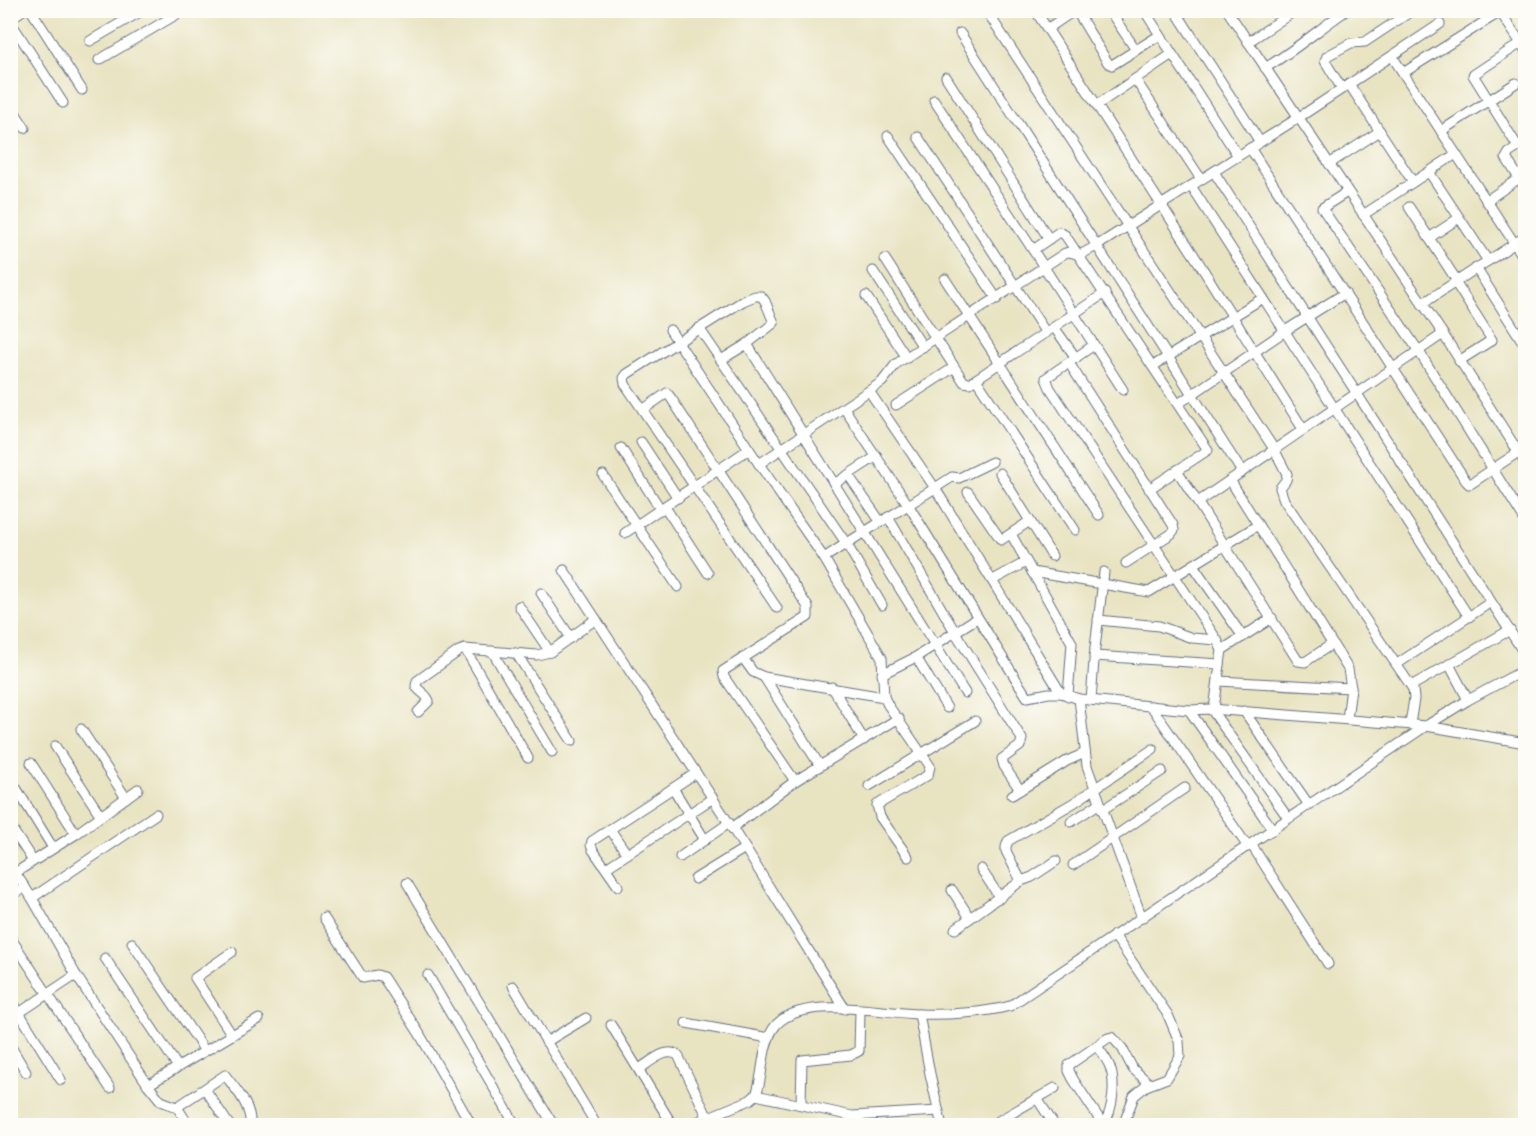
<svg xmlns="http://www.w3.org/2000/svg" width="1536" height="1136" font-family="'Libre Bodoni',serif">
	<rect width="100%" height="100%" fill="#fdfcf7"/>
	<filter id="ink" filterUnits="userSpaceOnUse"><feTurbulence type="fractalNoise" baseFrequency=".0167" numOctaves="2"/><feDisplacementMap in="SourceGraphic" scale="12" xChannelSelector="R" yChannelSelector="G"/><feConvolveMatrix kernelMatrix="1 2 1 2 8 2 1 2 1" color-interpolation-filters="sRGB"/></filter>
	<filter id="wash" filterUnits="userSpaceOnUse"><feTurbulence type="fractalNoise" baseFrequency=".008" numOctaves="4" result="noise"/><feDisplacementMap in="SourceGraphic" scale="24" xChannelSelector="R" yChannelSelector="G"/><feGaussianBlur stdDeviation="1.35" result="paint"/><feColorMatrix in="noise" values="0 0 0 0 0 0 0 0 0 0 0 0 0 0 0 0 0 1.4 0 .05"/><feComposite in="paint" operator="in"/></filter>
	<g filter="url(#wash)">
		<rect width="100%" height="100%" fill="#e8e3c1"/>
	</g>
	<g filter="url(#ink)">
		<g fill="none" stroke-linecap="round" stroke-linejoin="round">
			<!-- minor casing -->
			<g stroke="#636e81" stroke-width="11">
				<g id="minor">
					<path d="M31 10 82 90"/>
					<path d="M986 10 1274 449 1287 474 1286 480 1280 488 1284 500 1413 689 1414 699 1410 724"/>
					<path d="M1035 10 1199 263 1303 429"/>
					<path d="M1076 10 1108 63 1112 65 1160 35"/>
					<path d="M1109 10 1136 50"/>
					<path d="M1144 10 1238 156"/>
					<path d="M1175 10 1260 142"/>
					<path d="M1227 10 1443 334 1526 464"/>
					<path d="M1499 10 1526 51"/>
					<path d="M10 19 23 10"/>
					<path d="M10 21 63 103"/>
					<path d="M1047 29 1075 10"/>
					<path d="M960 33 1242 472"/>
					<path d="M90 41 143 10"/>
					<path d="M1248 42 1296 10"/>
					<path d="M1392 56 1526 261"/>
					<path d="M99 60 184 10"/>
					<path d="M1265 68C1294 51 1319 29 1347 10"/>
					<path d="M1403 73 1500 12"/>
					<path d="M946 77 1049 239"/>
					<path d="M1135 79 1201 179"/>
					<path d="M1349 84 1413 182"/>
					<path d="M1342 89 1325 61 1327 56 1351 43 1365 42 1413 10"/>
					<path d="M934 100 1033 250 1059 232 1065 235 1208 450 1149 489"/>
					<path d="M10 105 25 128"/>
					<path d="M1097 105 1172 54"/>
					<path d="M1441 131 1516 83"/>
					<path d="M888 136 997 299"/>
					<path d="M918 137 1046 333"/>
					<path d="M1526 142 1509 153 1506 158 1526 189"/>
					<path d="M1518 147 1473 75 1521 43"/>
					<path d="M1250 148 1466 481 1469 484 1472 483 1526 447"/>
					<path d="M1329 164 1380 131"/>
					<path d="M1214 172 1526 656"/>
					<path d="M1429 172 1488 261"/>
					<path d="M1191 186 1469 617"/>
					<path d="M1347 192 1322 208 1418 350 1526 522"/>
					<path d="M1486 201 1518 179"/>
					<path d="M1409 207 1457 281"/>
					<path d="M1363 215 1456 154"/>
					<path d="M1429 238 1459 218"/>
					<path d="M1033 250 1123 390"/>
					<path d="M885 259 964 382 970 383 1105 293"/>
					<path d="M1476 268 1526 347"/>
					<path d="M873 271 923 347"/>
					<path d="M945 279 1099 515"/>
					<path d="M1455 282 1492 340 1459 361"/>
					<path d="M866 296 907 358"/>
					<path d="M1422 304 1526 236"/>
					<path d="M1054 327 1076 358"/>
					<path d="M699 328 846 543 882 605"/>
					<path d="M670 330 759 464 824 558 882 658 884 697 888 705 930 766 928 775 877 805 880 817 908 857"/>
					<path d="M747 344 965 693"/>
					<path d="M1094 345 1046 378 1050 388 1217 640 1222 650 1214 709"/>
					<path d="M721 360 747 344 774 323 765 301 761 296H755L743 301 627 374 624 378 625 384 777 608"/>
					<path d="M1069 363 1173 525 1174 530 1171 534 1126 563"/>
					<path d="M1153 366 1263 298"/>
					<path d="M976 379 1075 530"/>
					<path d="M869 391 935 488 1061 693"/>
					<path d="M1178 404 1285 331 1345 293"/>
					<path d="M896 405 953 368"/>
					<path d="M844 408 909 506 1027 697 1049 693H1061L1079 699 1189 710 1211 709 1426 726 1526 743"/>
					<path d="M644 409 667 393 671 398 808 607V617L723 671 724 677 795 781"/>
					<path d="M641 442 678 498"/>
					<path d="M621 448 661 510"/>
					<path d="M759 464 882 382 896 364 1065 253 1069 252 1080 255 1098 245 1298 118 1440 24"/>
					<path d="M1177 470 1298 661 1305 662 1332 644"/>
					<path d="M1000 473 1052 556"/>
					<path d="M603 475 678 587"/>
					<path d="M849 476 880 521"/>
					<path d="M1230 480 1348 669 1351 688 1347 719"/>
					<path d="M834 484 877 456"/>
					<path d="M968 492 1001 540 1030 521"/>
					<path d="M1198 502 1443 334"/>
					<path d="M665 507 708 573"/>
					<path d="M888 517 955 632 1022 739 1020 746 1002 759 1004 766 1020 790"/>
					<path d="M625 533 749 449"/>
					<path d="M1011 534 1072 643 1068 696"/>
					<path d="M824 558C866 530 910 505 952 477L959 478 992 462"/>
					<path d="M1193 565 1243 637"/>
					<path d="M564 570 745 848 845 1009"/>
					<path d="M1032 572 1149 592 1258 525"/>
					<path d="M993 580 1026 562"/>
					<path d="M541 593 571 638"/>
					<path d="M519 606 550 652"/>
					<path d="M1098 620 1159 626 1192 638 1217 640"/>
					<path d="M465 649 528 758"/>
					<path d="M1222 650 1272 618"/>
					<path d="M492 651 552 752"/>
					<path d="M516 653 572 741"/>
					<path d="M1094 656 1220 664"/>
					<path d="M916 657 947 708"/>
					<path d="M743 658 753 672 764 677 884 697"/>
					<path d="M1397 664 1491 602"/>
					<path d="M1449 664 1468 700"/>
					<path d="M882 674 916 657 977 618"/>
					<path d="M764 677 820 766"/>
					<path d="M1218 681 1351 688"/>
					<path d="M1411 686 1510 630"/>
					<path d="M832 687 864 740"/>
					<path d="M1079 699 1087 766 1142 918"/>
					<path d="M1091 700 1095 648 1104 572"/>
					<path d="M1151 706 1248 847"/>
					<path d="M1211 709 1288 818"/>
					<path d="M1189 710 1273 830"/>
					<path d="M1244 711 1309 805"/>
					<path d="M418 712 429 701C427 694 419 692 416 686L417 681 459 651 465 649 537 655 550 652 596 619"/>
					<path d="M81 729 126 798"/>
					<path d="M55 746 101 816"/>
					<path d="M31 763 76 834"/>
					<path d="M10 778 53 848"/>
					<path d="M869 786 975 721"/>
					<path d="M673 788 705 840"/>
					<path d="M1012 795 1067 761 1085 753"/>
					<path d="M1102 810 1162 771"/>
					<path d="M1071 822 1100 803"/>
					<path d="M10 826 33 861"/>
					<path d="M732 828 795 781 899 718"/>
					<path d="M610 829 627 854"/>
					<path d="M1251 844 1328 964"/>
					<path d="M680 857 729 823"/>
					<path d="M10 865 32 898 76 975 148 1085 161 1101 177 1107 189 1126"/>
					<path d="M1073 865 1185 788"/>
					<path d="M606 868 713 798"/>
					<path d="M981 869 1000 898"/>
					<path d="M15 873 76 834 138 789"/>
					<path d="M695 879 745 848"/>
					<path d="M1021 881 1032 877 1056 861"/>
					<path d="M407 883 554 1126"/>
					<path d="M618 886 593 850 591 845 592 841 696 773"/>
					<path d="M952 890 970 918"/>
					<path d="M10 897 25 887"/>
					<path d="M32 898 156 814"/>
					<path d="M324 918 363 978 377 975 383 977 419 1033 472 1126"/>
					<path d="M955 929 1021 881 1006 851V847L1008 841 1075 802 1153 749"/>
					<path d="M1114 935 1168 1015 1179 1041 1180 1056 1167 1078 1146 1086 1134 1096 1123 1126"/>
					<path d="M10 937 110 1088"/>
					<path d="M132 943 205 1051"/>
					<path d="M232 952 195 978 232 1035"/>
					<path d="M105 958 178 1067"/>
					<path d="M428 975 516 1126"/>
					<path d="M513 986 597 1126"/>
					<path d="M10 998 61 1080"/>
					<path d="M919 1014 930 1074 942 1126"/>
					<path d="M10 1019 76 975"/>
					<path d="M686 1023 769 1038"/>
					<path d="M611 1025 673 1126"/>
					<path d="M546 1042 586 1018"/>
					<path d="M10 1045 26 1072"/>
					<path d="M1097 1046C1101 1052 1107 1059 1110 1067 1116 1084 1113 1109 1104 1124"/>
					<path d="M639 1069C651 1062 665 1047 678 1055L708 1118"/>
					<path d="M148 1085 259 1019"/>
					<path d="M205 1089 230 1126"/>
					<path d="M756 1095 852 1116 939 1111"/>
					<path d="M1038 1100 1055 1126"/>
					<path d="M801 1104 802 1060 851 1055 859 1051 860 1010"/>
					<path d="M177 1107 225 1075C236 1090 252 1106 250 1126"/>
					<path d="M687 1126 750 1100 756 1095C764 1074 761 1049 773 1029 796 993 881 1013 918 1014 945 1015 984 1013 1010 1006L1426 726 1468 700 1526 669"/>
					<path d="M990 1126 1055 1088"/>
					<path d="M1104 1126 1073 1079 1069 1071V1065L1108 1038 1112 1037 1122 1048 1133 1069 1150 1084"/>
				</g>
			</g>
			<!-- minor -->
			<use href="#minor" stroke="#fff" stroke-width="9"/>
		</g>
	</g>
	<!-- margin -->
	<rect width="1536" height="1136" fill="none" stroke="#fdfcf7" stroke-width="36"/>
</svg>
